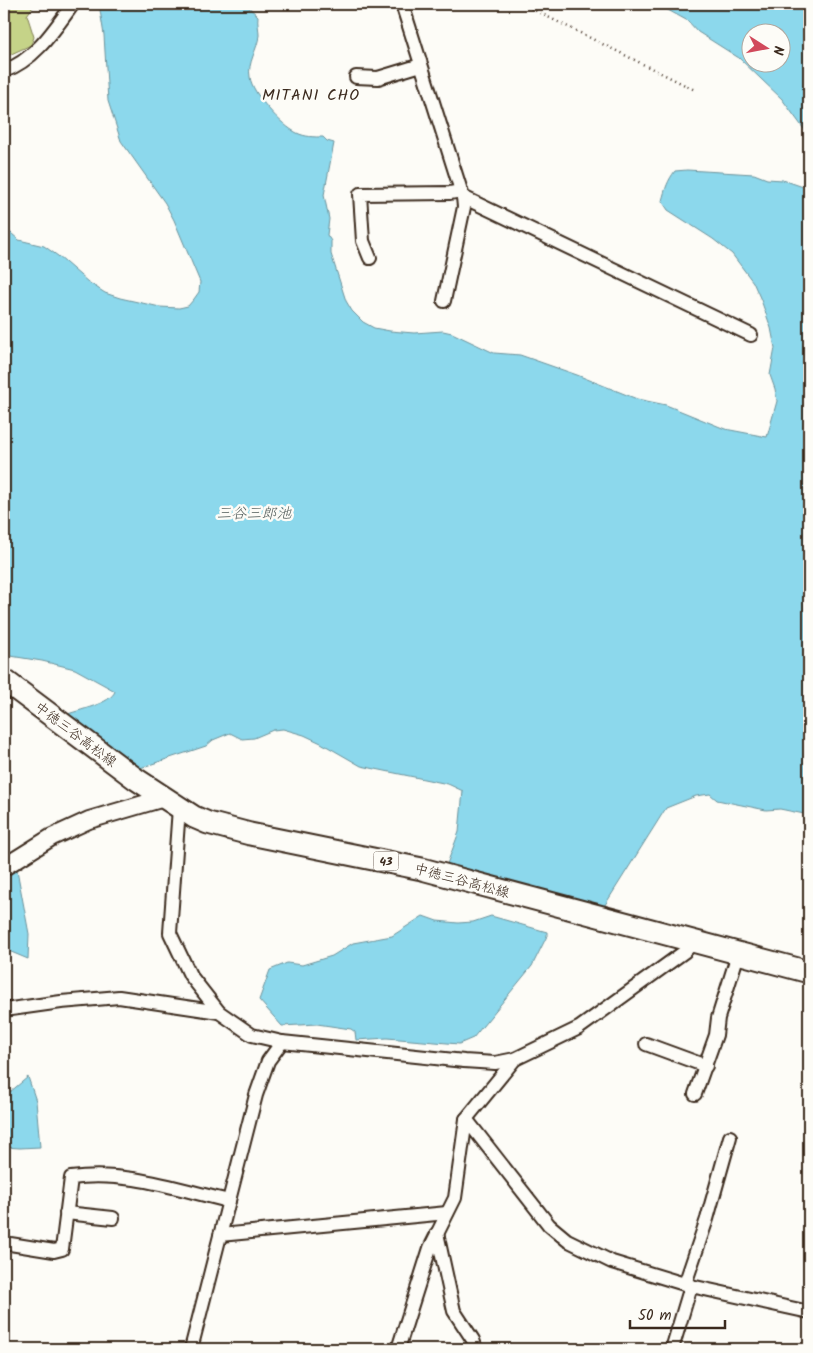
<svg xmlns="http://www.w3.org/2000/svg" width="813" height="1353" font-family="Kalam,'Klee One',sans-serif">
	<rect width="100%" height="100%" fill="#fdfcf7"/>
	<filter id="ink" filterUnits="userSpaceOnUse"><feTurbulence type="fractalNoise" baseFrequency=".02" numOctaves="2"/><feDisplacementMap in="SourceGraphic" scale="10" xChannelSelector="R" yChannelSelector="G"/><feConvolveMatrix kernelMatrix="1 2 1 2 8 2 1 2 1" color-interpolation-filters="sRGB"/></filter>
	<g filter="url(#ink)">
		<!-- green -->
		<path fill="#c5d388" stroke="#807e53" d="M4 4H35L27 15 34 37 31 45 9 55 4 53Z"/>
		<!-- water -->
		<g fill="#8cd8ec" stroke="#6c929a" fill-rule="evenodd">
			<path d="M99 4H245L258 16C257 23 259 29 259 35 258 49 247 63 250 77 252 94 282 126 297 133 305 137 314 137 323 137L327 141 334 143 324 195 329 219 327 235 331 241V254L346 301 352 311 363 322 374 328 390 331 414 333 443 331 452 333 494 353 520 355 577 375 637 399 666 405 725 429 767 437 777 401 775 389 770 375 775 348 771 328 761 300 753 282 732 254 713 239 668 210 662 201C665 189 668 180 675 171L687 170 754 174 767 179 783 180 809 189V815L780 809 766 810 717 800 710 794 696 796 666 808 603 908 515 885C494 874 472 872 449 868L447 864 459 832 463 791 448 784 361 766 321 743 304 735 283 729 273 730 254 738 242 739 230 733 213 740 206 746 137 769 65 715C78 710 111 704 115 691L75 669 42 661 4 655V227L19 240 44 246 58 256 88 282 105 293 120 298 160 307 179 308 188 306 194 299 199 292 200 282 174 220 165 203 121 141 108 101 104 35Z"/>
			<path d="M657 4H809V136L782 99 739 58 698 32 688 21ZM750 32H780V62H750Z"/>
			<path d="M17 870 29 934 28 959 4 949V872Z"/>
			<path d="M423 916 437 921 458 923 473 922 491 916 547 932V936L532 966 473 1038 459 1044 387 1038 356 1040 355 1032 351 1029 317 1024 282 1026 259 1000 270 970 287 963 302 965 332 956 353 943 392 936Z"/>
			<path d="M28 1077 36 1101 40 1147 20 1148 4 1147V1097Z"/>
		</g>
		<g fill="none" stroke-linecap="round" stroke-linejoin="round">
			<!-- minor casing -->
			<g stroke="#3b2a1e" stroke-width="16">
				<g id="minor">
					<path d="M402 4 463 197 751 335"/>
					<path d="M4 71C35 60 54 30 73 4"/>
					<path d="M356 77 378 78 421 65"/>
					<path d="M370 258 363 241 360 194 450 193 461 191"/>
					<path d="M444 301 464 207 463 197"/>
					<path d="M179 808 170 933 190 975 219 1012 252 1035 282 1042 464 1061 495 1063 515 1059 579 1028 684 952 694 942"/>
					<path d="M4 1010 61 1002 119 997 219 1012"/>
					<path d="M646 1044 706 1066"/>
					<path d="M695 1094 716 1035 718 1018 738 954"/>
					<path d="M466 1119 549 1225 567 1240 612 1262 691 1286 809 1312"/>
					<path d="M66 1213 113 1218"/>
					<path d="M437 1233 454 1311 473 1340 476 1349"/>
					<path d="M220 1235 447 1213"/>
					<path d="M4 1243 54 1251 62 1249 71 1178C124 1170 177 1189 229 1201"/>
					<path d="M685 1284 707 1219 730 1137"/>
					<path d="M191 1349 256 1095 268 1061 282 1042"/>
					<path d="M398 1349 430 1248 455 1198 466 1119 515 1059"/>
					<path d="M672 1349 691 1286"/>
				</g>
			</g>
			<!-- tertiary casing -->
			<g stroke="#3b2a1e" stroke-width="20">
				<path id="tertiary" d="M4 867 52 837 89 820 164 798"/>
			</g>
			<!-- primary casing -->
			<g stroke="#3b2a1e" stroke-width="25">
				<path id="primary" d="M4 680 136 779 194 817 208 823 250 834 422 869 809 972"/>
			</g>
			<!-- path -->
			<path stroke="#3b2a1e" stroke-width="2.5" stroke-dasharray="1 4" stroke-linecap="butt" d="M522 4 695 90"/>
			<!-- minor -->
			<use href="#minor" stroke="#fdfcf7" stroke-width="12"/>
			<!-- tertiary -->
			<use href="#tertiary" stroke="#fdfcf7" stroke-width="16"/>
			<!-- primary -->
			<use href="#primary" stroke="#fdfcf7" stroke-width="21"/>
		</g>
	</g>
	<g text-anchor="middle" stroke-width="5" stroke-linejoin="round" paint-order="stroke">
		<!-- shield labels -->
		<rect fill="#fdfcf7" stroke="#75695f" stroke-width="1" x="373.5" y="851.5" width="25" height="19" rx="4"/>
		<g font-size="12" font-weight="bold" fill="#3b2a1e">
			<text x="386" y="865">43</text>
		</g>
		<!-- street labels -->
		<g font-size="14" fill="#3b2a1e" stroke="#fdfcf7">
			<text transform="translate(76 734) rotate(37)" y="5">中徳三谷高松線</text>
			<text transform="translate(462 880) rotate(15)" y="5">中徳三谷高松線</text>
		</g>
		<!-- water labels -->
		<g font-size="15" font-style="italic" fill="#535e5c" stroke="#fdfcf7">
			<text x="254" y="518">三谷三郎池</text>
		</g>
		<!-- quarter labels -->
		<g font-size="16" letter-spacing="1" fill="#3b2a1e" stroke="#fdfcf7">
			<text x="311" y="100">MITANI CHO</text>
		</g>
	</g>
	<!-- margin -->
	<rect width="813" height="1353" fill="none" stroke="#fdfcf7" stroke-width="20"/>
	<rect x="10" y="10" width="793" height="1333" fill="none" stroke="#3b2a1e" stroke-width="2" filter="url(#ink)"/>
	<!-- north arrow -->
	<g transform="translate(766 48) rotate(101)"><circle r="24" fill="#fdfcf7" stroke="#afa8a0"/>
	<path d="M0-4L9 19L0 12L-9 19Z" fill="#d1495b"/>
	<text y="-8" font-size="14" font-weight="bold" text-anchor="middle" fill="#3b2a1e">N</text>
	</g>
	<!-- scale -->
	<path d="M630 1320v8h95v-8" fill="none" stroke="#3b2a1e" stroke-width="2.5"/>
	<text x="638" y="1320" font-size="15" fill="#3b2a1e" stroke="#fdfcf7" stroke-width="4" paint-order="stroke">50 m</text>
</svg>
